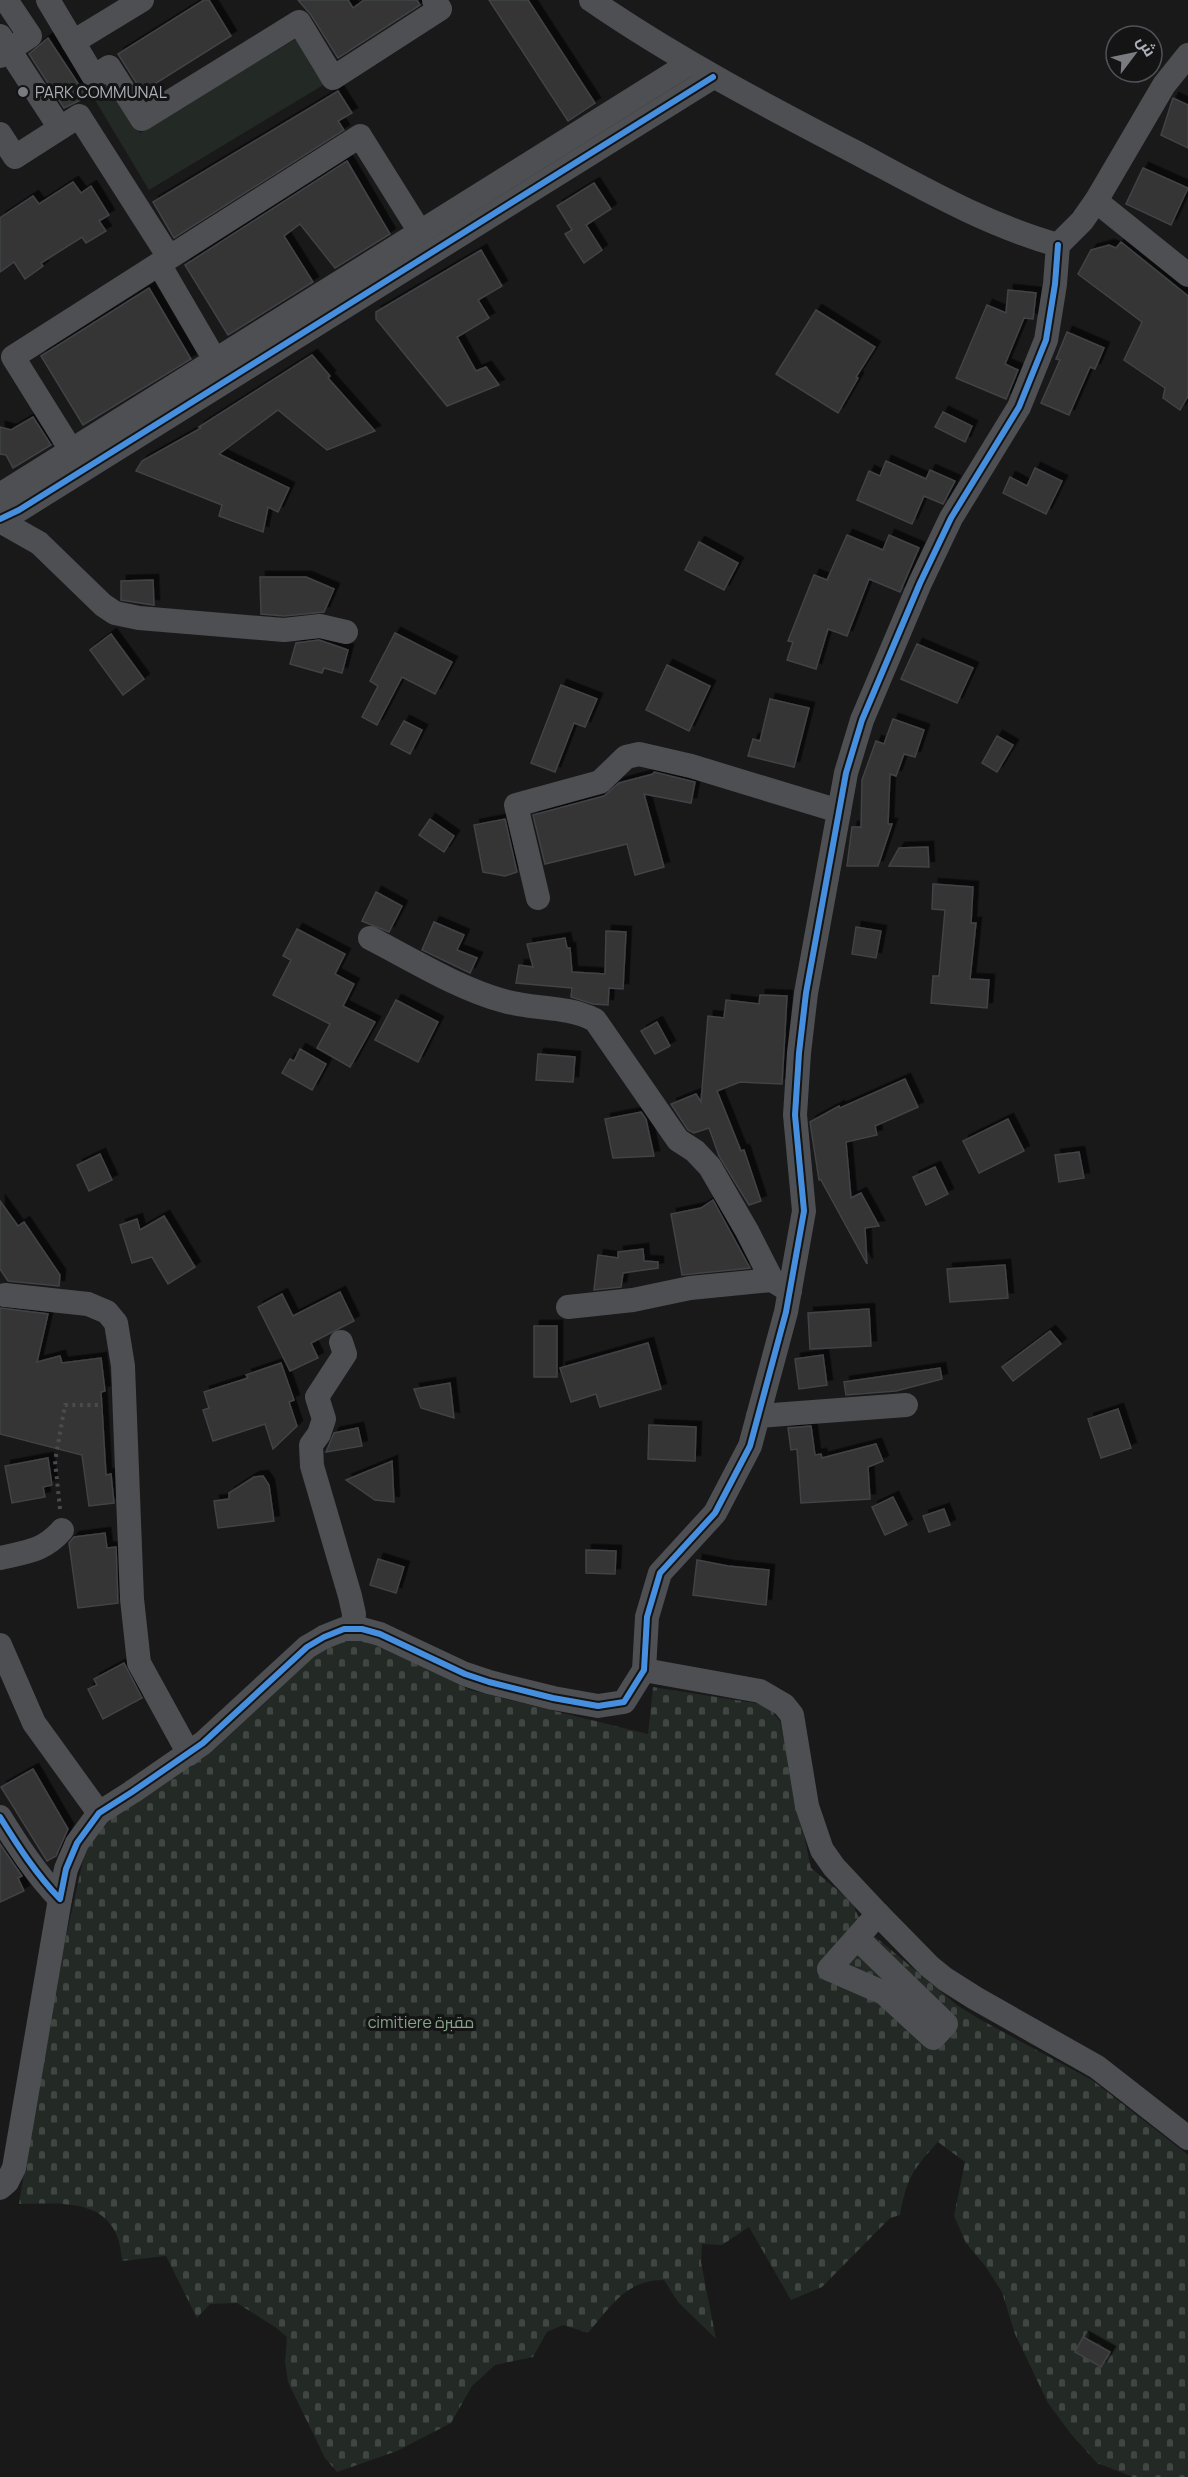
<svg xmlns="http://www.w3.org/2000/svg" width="1188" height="2477" font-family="Manrope,Cairo,sans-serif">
	<defs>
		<pattern id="cemetery-stones" width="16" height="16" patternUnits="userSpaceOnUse" patternTransform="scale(1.5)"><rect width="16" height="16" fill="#232924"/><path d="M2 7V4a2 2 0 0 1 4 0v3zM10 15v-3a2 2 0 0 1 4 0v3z" fill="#404642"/></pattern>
		<filter id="shadow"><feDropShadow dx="5.5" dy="-5.5" stdDeviation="0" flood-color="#0009"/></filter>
	</defs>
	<rect width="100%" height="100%" fill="#19191a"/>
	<!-- green -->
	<path fill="#232924" d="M297 38 325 84 149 190 89 90 107 79 140 133Z"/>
	<!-- cemetery -->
	<path fill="url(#cemetery-stones)" d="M358 1640 380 1644 470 1690 648 1734 653 1687 761 1704 769 1708 780 1721 811 1868 852 1902 859 1918 873 1935 957 2005 981 2020 1092 2080 1188 2155V2477H1133L1097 2463 1071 2434 1048 2403 1015 2334 1002 2292 986 2267 966 2243 954 2216 965 2162 938 2142C912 2170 907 2178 900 2215L890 2218 822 2287 791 2300 749 2227 722 2245 702 2244 701 2262 716 2339 678 2302 664 2280C627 2279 610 2307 588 2333L563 2325 547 2332 533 2357 495 2365 472 2386 451 2423 397 2451 337 2472 325 2458 288 2382 285 2362 287 2337 275 2327 237 2303 210 2304 197 2318 166 2256 122 2261C119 2198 67 2203 19 2204L50 2009 87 1842 103 1819 328 1641Z"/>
	<!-- building -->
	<g fill="#343435" stroke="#424346" stroke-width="1.5" filter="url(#shadow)">
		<path d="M204 0H209L231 36 142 92 118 54Z"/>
		<path d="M298 0H348L353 8 364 0H417L420 5 338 58 311 15Z"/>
		<path d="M489 0H528L595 103 568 121Z"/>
		<path d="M48 38 87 97 64 108 29 54Z"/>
		<path d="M338 91 352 113 338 121 344 130 174 238 153 202Z"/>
		<path d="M1173 98 1188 105V148L1161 135Z"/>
		<path d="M347 161 390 234 335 268 300 224 284 236 313 282 228 335 185 265Z"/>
		<path d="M1143 168 1188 188 1171 225 1126 204Z"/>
		<path d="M73 182 81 193 91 186 109 215 99 221 106 231 86 243 82 237 41 263 43 266 25 279 14 262 0 272V218L33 196 39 204Z"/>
		<path d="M594 183 611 209 586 225 602 250 584 263 565 234 572 230 557 206Z"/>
		<path d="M1121 242 1188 296V396L1180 410 1163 398 1165 388 1124 360 1142 322 1078 274 1091 250 1109 245 1116 248Z"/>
		<path d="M481 250 502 286 478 300 489 318 457 337 476 371 486 367 499 385 447 406 376 319V312Z"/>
		<path d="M149 288 191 359 83 425 41 356Z"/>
		<path d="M1008 290 1036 293 1033 319 1024 318 1005 364 1018 370 1006 399 956 378 987 305 1006 313Z"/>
		<path d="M816 310 875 347 856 377 858 378 838 413 776 374Z"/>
		<path d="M1067 332 1104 348 1095 369 1090 367 1069 415 1041 403 1060 360 1056 359Z"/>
		<path d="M312 355 330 376 328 378 375 431 327 450 278 410 219 454 289 488 278 512 268 507 263 532 219 516 222 505 136 471 142 461 201 428 199 427Z"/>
		<path d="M943 412 972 426 965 442 935 427Z"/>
		<path d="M33 417 51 445 13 468 6 455 0 454V427L11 430Z"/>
		<path d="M886 461 926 479 930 470 955 481 943 504 924 496 912 524 857 500 869 471 880 476Z"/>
		<path d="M1035 468 1062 481 1046 514 1003 493 1010 477 1027 486Z"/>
		<path d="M847 535 883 550 889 535 919 548 900 592 869 579 847 636 828 629 816 669 787 660 793 642 788 641 814 575 827 580Z"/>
		<path d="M699 542 738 563 724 590 685 570Z"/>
		<path d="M260 577H306L334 589 324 612 284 616 261 614Z"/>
		<path d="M153 580 154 605 121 600V581Z"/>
		<path d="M395 633 452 662 435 694 402 677 377 725 362 717 378 686 370 681Z"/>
		<path d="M111 634 144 679 123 695 90 650Z"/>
		<path d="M319 640 348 650 342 673 324 668 322 673 290 664 296 643Z"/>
		<path d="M917 644 973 668 957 703 901 679Z"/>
		<path d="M667 665 710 686 689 731 646 710Z"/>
		<path d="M561 685 597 699 585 727 574 723 555 772 531 763Z"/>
		<path d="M770 699 809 708 794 767 748 756 753 739 760 741Z"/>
		<path d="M893 719 924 730 915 757 904 754 896 776 890 774 888 824H892L878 866H847L852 827H861L862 780 876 741 884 744Z"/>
		<path d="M404 721 422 730 410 754 391 744Z"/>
		<path d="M997 736 1013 745 997 772 982 763Z"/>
		<path d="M654 772 695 782 691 803 644 794 664 867 635 875 627 844 545 864 533 815 604 796 619 783 653 774Z"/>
		<path d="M430 819 454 836 444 852 419 835Z"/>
		<path d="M505 819 517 872 505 876 483 872 474 825Z"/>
		<path d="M928 847 929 867 889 866 899 848Z"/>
		<path d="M933 884 973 887 971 923H976L970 979 989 980 987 1008 931 1003 933 976H939L945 910 932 909Z"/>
		<path d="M376 892 402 906 389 932 362 921Z"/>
		<path d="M434 922 464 935 457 950 477 958 470 973 422 950Z"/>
		<path d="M856 927 881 931 876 958 852 954Z"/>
		<path d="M297 929 345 954 335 974 354 984 343 1006 375 1022 350 1067 317 1048 330 1024 273 995 291 960 283 956Z"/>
		<path d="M606 931 626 932 623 989 609 988 608 1005 593 1004 571 997 572 988 516 983 519 965 533 967 527 944 565 938 567 948H570L572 972 605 974Z"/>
		<path d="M760 995 787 996 782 1084 740 1082 717 1091 741 1151 744 1150 761 1201 749 1205 719 1156 709 1128 694 1133 688 1130 671 1104 696 1094 701 1102 708 1016 724 1018 726 1000 759 1004Z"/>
		<path d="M396 1000 438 1022 418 1062 375 1040Z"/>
		<path d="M657 1022 670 1046 655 1054 641 1031Z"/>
		<path d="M300 1049 326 1064 312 1090 282 1073 290 1059 294 1061Z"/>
		<path d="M538 1054 575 1057 573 1082 536 1080Z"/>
		<path d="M905 1079 918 1107 875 1126 877 1135 846 1142 851 1198 861 1193 879 1226 865 1228 867 1264 821 1180H819L810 1122 839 1106 840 1108Z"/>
		<path d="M641 1112 646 1119 654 1156 613 1158 605 1119Z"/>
		<path d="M1008 1119 1024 1151 979 1173 963 1141Z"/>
		<path d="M1079 1152 1084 1178 1059 1182 1055 1155Z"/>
		<path d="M100 1154 112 1180 89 1191 77 1165Z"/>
		<path d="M935 1167 948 1194 926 1205 913 1177Z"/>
		<path d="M713 1200 750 1268 682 1275 671 1214 701 1208Z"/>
		<path d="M0 1201 18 1226 24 1222 60 1275 59 1286 8 1281 0 1269Z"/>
		<path d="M164 1216 195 1267 168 1284 152 1257 132 1263 120 1225 137 1219 140 1230Z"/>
		<path d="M643 1249 644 1261 658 1262V1268L623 1273 621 1287 594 1290 598 1255 618 1258V1252Z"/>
		<path d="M1005 1265 1008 1298 950 1302 947 1269Z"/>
		<path d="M340 1292 354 1321 311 1343 318 1358 290 1371 258 1307 282 1294 293 1316Z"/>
		<path d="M0 1308 48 1314 37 1362 60 1356 62 1363 101 1358 105 1391 101 1392 106 1475 111 1474 114 1503 89 1506 82 1455 0 1434Z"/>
		<path d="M869 1309 871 1346 810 1349 808 1313Z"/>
		<rect x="534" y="1326" width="23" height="51"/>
		<path d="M1050 1331 1061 1344 1013 1381 1002 1367Z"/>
		<path d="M648 1343 661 1389 600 1407 596 1394 571 1402 560 1368Z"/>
		<path d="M823 1355 827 1385 799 1389 795 1359Z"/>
		<path d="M281 1363 294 1400 289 1402 297 1426 273 1449 265 1424 213 1441 203 1410 209 1408 204 1392 248 1378 246 1375Z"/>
		<path d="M940 1368 942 1379 896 1391 846 1395 844 1382Z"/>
		<path d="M450 1383 454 1418 421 1408 414 1389Z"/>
		<path d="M1118 1409 1131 1448 1101 1458 1088 1419Z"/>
		<path d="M649 1425 696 1427 695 1461 648 1459Z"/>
		<path d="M811 1426 815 1455 821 1454 822 1458 876 1444 883 1461 868 1467 870 1499 801 1503 797 1449 791 1450 788 1428Z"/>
		<path d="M358 1428 362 1446 326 1452 334 1433Z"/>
		<path d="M48 1458 52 1485 43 1487 45 1497 12 1503 5 1466Z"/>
		<path d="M392 1461 394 1502 375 1500 346 1480Z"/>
		<path d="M263 1476 269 1485 274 1521 218 1528 214 1501 229 1499V1493L254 1477Z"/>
		<path d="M893 1497 907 1525 885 1535 872 1507Z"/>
		<path d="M944 1509 950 1525 929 1532 923 1516Z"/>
		<path d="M105 1533 107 1548 116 1547 118 1603 78 1608 69 1543 74 1537Z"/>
		<path d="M586 1550 616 1551 615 1574 586 1573Z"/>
		<path d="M378 1559 404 1567 396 1593 370 1585Z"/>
		<path d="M697 1560 728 1566 769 1570 766 1605 693 1595Z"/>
		<path d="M124 1663 142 1698 103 1719 88 1689 97 1685 94 1679Z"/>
		<path d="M33 1769 68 1829 56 1856 47 1861 1 1787Z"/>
		<path d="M0 1844 22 1876 18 1878 24 1891 0 1902Z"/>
		<path d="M1083 2337 1110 2352 1101 2367 1075 2352Z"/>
	</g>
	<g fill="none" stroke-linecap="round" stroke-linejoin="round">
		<!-- path -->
		<path stroke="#494b4d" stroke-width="4" stroke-dasharray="3 4.5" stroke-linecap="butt" d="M60 1509 55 1461 65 1405H102"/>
		<!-- street -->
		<g stroke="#4e4f52" stroke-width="24">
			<path d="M48 0 94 77 109 67 142 119 299 22 333 78 440 9 434 0"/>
			<path d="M591 0C675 58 765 105 855 152 921 187 986 225 1058 245L1082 221 1096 201 1164 85 1188 55"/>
			<path d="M0 36 60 128"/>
			<path d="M73 42 142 0"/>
			<path d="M0 56 30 36 6 0"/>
			<path d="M0 134 15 157 79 116 169 257"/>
			<path d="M1096 201 1188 275"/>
			<path d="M159 264 215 360"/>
			<path d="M71 450 13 357 360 136 420 232"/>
			<path d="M0 495 690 63"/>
			<path d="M0 519 19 510 713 77"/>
			<path d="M0 521 39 543 103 605 115 613 139 618 284 630 320 626 346 632"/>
			<path d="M538 898 516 805 600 782 626 757 639 754 691 766 839 811"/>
			<path d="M370 938C413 960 457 988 504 1001 536 1010 565 1005 595 1020L678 1140 695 1151 710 1167 747 1231 772 1280 790 1291"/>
			<path d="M5 1295 88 1304 107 1312 116 1323 123 1366 132 1599 139 1663 189 1754"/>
			<path d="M568 1307 633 1300 690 1288 772 1280"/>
			<path d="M341 1342 345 1354 317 1397 324 1419 319 1434 311 1445 312 1466 350 1596 354 1614 353 1629"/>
			<path d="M758 1416 906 1405"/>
			<path d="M0 1558C26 1552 44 1551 62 1530"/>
			<path d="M0 1645 34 1723 99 1813"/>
			<path d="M644 1670 760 1691 784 1705 792 1715 807 1806 822 1850 834 1867 878 1914 929 1966 945 1979 975 1998 1097 2067 1188 2138"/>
			<path d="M0 1817C18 1846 36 1874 60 1899L66 1869 77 1843 99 1813 132 1792 203 1743 307 1647 324 1637 344 1629H362L380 1634 465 1674 489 1682 553 1698 598 1706 624 1702 644 1670 647 1617 660 1573 715 1513 750 1446 786 1312 804 1211 795 1115 799 1053 806 993 846 773 862 720 920 583 951 518 1019 407 1046 340 1055 284 1058 245"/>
			<path d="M857 1938 946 2024 933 2038 884 1993 829 1969 878 1914"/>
			<path d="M0 2188 7 2182 14 2168 60 1899"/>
		</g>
		<!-- cycleway casing -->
		<g stroke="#141415" stroke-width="10">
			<g id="cycleway">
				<path d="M0 519 19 510 713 77"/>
				<path d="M0 1817C18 1846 36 1874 60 1899L66 1869 77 1843 99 1813 132 1792 203 1743 307 1647 324 1637 344 1629H362L380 1634 465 1674 489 1682 553 1698 598 1706 624 1702 644 1670 647 1617 660 1573 715 1513 750 1446 786 1312 804 1211 795 1115 799 1053 806 993 846 773 862 720 920 583 951 518 1019 407 1046 340 1055 284 1058 245"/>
			</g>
		</g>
		<!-- cycleway -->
		<use href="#cycleway" stroke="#468fdf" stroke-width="6"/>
	</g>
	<!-- markers -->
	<circle fill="#797b81" stroke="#141415" stroke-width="2" cx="23" cy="92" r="6"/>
	<g text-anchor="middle" stroke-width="6" stroke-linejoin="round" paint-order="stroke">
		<!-- poi labels -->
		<g font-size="16" fill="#acb0b9" stroke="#141415" text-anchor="start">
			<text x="35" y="98">PARK COMMUNAL</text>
		</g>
		<!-- park labels -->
		<g font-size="16" fill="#86a288" stroke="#141415">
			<text x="421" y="2028">cimitiere مقبرة</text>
		</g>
	</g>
	<!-- north arrow -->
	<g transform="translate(1134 54) rotate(58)"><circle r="28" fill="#141415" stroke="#515257" stroke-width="1.5"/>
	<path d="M0-4.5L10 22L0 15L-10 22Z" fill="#797b81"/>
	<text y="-9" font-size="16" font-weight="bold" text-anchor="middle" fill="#acb0b9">ش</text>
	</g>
</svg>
